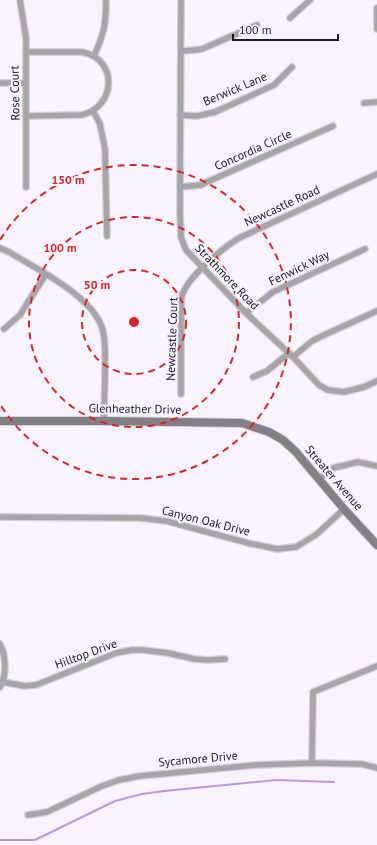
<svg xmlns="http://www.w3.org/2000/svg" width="377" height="845" font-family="'PT Sans',sans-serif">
	<rect width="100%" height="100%" fill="#f8f3ff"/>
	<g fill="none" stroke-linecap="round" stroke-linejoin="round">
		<!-- stream -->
		<path stroke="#b89adf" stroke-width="2" d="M0 840H35L115 801 142 794 164 791 276 780 334 782"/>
		<!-- street casing -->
		<g stroke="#d5d0db" stroke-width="8">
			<g id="street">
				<path d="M20 0 26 38V187"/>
				<path d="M181 0 180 214 181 237 186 250 246 313 293 357 319 385 328 390 344 392 364 387 377 381"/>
				<path d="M377 8V29"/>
				<path d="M290 18 310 0"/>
				<path d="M181 51 195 50 202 49 257 25"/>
				<path d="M26 52H82C119 59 116 108 81 115L27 116"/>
				<path d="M94 56C104 34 106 24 106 0"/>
				<path d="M0 83H26"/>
				<path d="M364 103 377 102"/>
				<path d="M93 111 100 124 105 149 107 236"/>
				<path d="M180 115 197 116 215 112 274 85 292 67"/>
				<path d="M180 187 201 185 207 182 333 126"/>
				<path d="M0 248 9 252C38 270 95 297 103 331 106 345 105 358 105 371 105 388 104 404 104 421"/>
				<path d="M246 313 273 292 365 249"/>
				<path d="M4 329 20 315 46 274"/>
				<path d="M293 357 312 341 322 336 377 311"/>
				<path d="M253 377 267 371 289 353"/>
				<path d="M181 394V308C181 304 181 300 182 296 187 277 223 248 239 238L377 174"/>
				<path d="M319 479 333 468 358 462 377 466"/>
				<path d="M0 517 141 518 166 521 248 543 277 549 296 547 317 534 344 509"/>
				<path d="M0 644C6 655 7 676 0 687"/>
				<path d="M3 682 24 686 36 685 116 653 132 650H143L168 653 194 659 208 660 225 659"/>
				<path d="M312 763 313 692 377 666"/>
				<path d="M28 815 47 812 102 786 119 780 140 776 256 765 312 763 362 764 377 768"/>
			</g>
		</g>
		<!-- secondary casing -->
		<g stroke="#d5d0db" stroke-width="10">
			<path id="secondary" d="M0 421H104L242 423 269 432 283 440 296 452 344 509 377 545"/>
		</g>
		<!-- street -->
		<use href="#street" stroke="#a7a5aa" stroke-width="5.5"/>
		<!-- secondary -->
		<use href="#secondary" stroke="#827f86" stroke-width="8"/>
	</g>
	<!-- distance rings -->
	<g fill="none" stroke="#d62828" stroke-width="2" stroke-dasharray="7 5">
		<circle cx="134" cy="322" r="52"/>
		<circle cx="134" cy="322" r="105"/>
		<path d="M0 240A157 157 0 1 1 0 404"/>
	</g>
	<g text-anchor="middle" stroke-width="4" stroke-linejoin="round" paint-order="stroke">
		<!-- street labels -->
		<g font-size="12" fill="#1b191d" stroke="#f8f3ff">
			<text transform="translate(235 89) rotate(-23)" y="4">Berwick Lane</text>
			<text transform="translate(15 93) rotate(-91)" y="4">Rose Court</text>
			<text transform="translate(253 150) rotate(-24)" y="4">Concordia Circle</text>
			<text transform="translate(282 206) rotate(-25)" y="4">Newcastle Road</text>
			<text transform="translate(299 268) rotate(-26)" y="4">Fenwick Way</text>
			<text transform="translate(227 277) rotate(46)" y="4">Strathmore Road</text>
			<text transform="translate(172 339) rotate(-88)" y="4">Newcastle Court</text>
			<text transform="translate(135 409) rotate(1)" y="4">Glenheather Drive</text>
			<text transform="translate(334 478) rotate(49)" y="4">Streater Avenue</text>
			<text transform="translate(206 521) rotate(14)" y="4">Canyon Oak Drive</text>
			<text transform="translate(86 654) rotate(-20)" y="4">Hilltop Drive</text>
			<text transform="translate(198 759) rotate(-5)" y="4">Sycamore Drive</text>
		</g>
	</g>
	<circle cx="134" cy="322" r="6" fill="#d62828" stroke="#f8f3ff" stroke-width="2"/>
	<g font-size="12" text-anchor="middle" font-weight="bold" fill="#d62828" stroke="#f8f3ff" stroke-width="4" stroke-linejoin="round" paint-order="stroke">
		<text x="68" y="184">150 m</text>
		<text x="60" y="252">100 m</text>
		<text x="97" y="289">50 m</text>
	</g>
	<!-- scale -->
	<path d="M233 34v6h105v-6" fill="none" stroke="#1b191d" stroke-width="2"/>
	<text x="239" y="34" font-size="12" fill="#1b191d" stroke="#f8f3ff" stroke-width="3" paint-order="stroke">100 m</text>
</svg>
